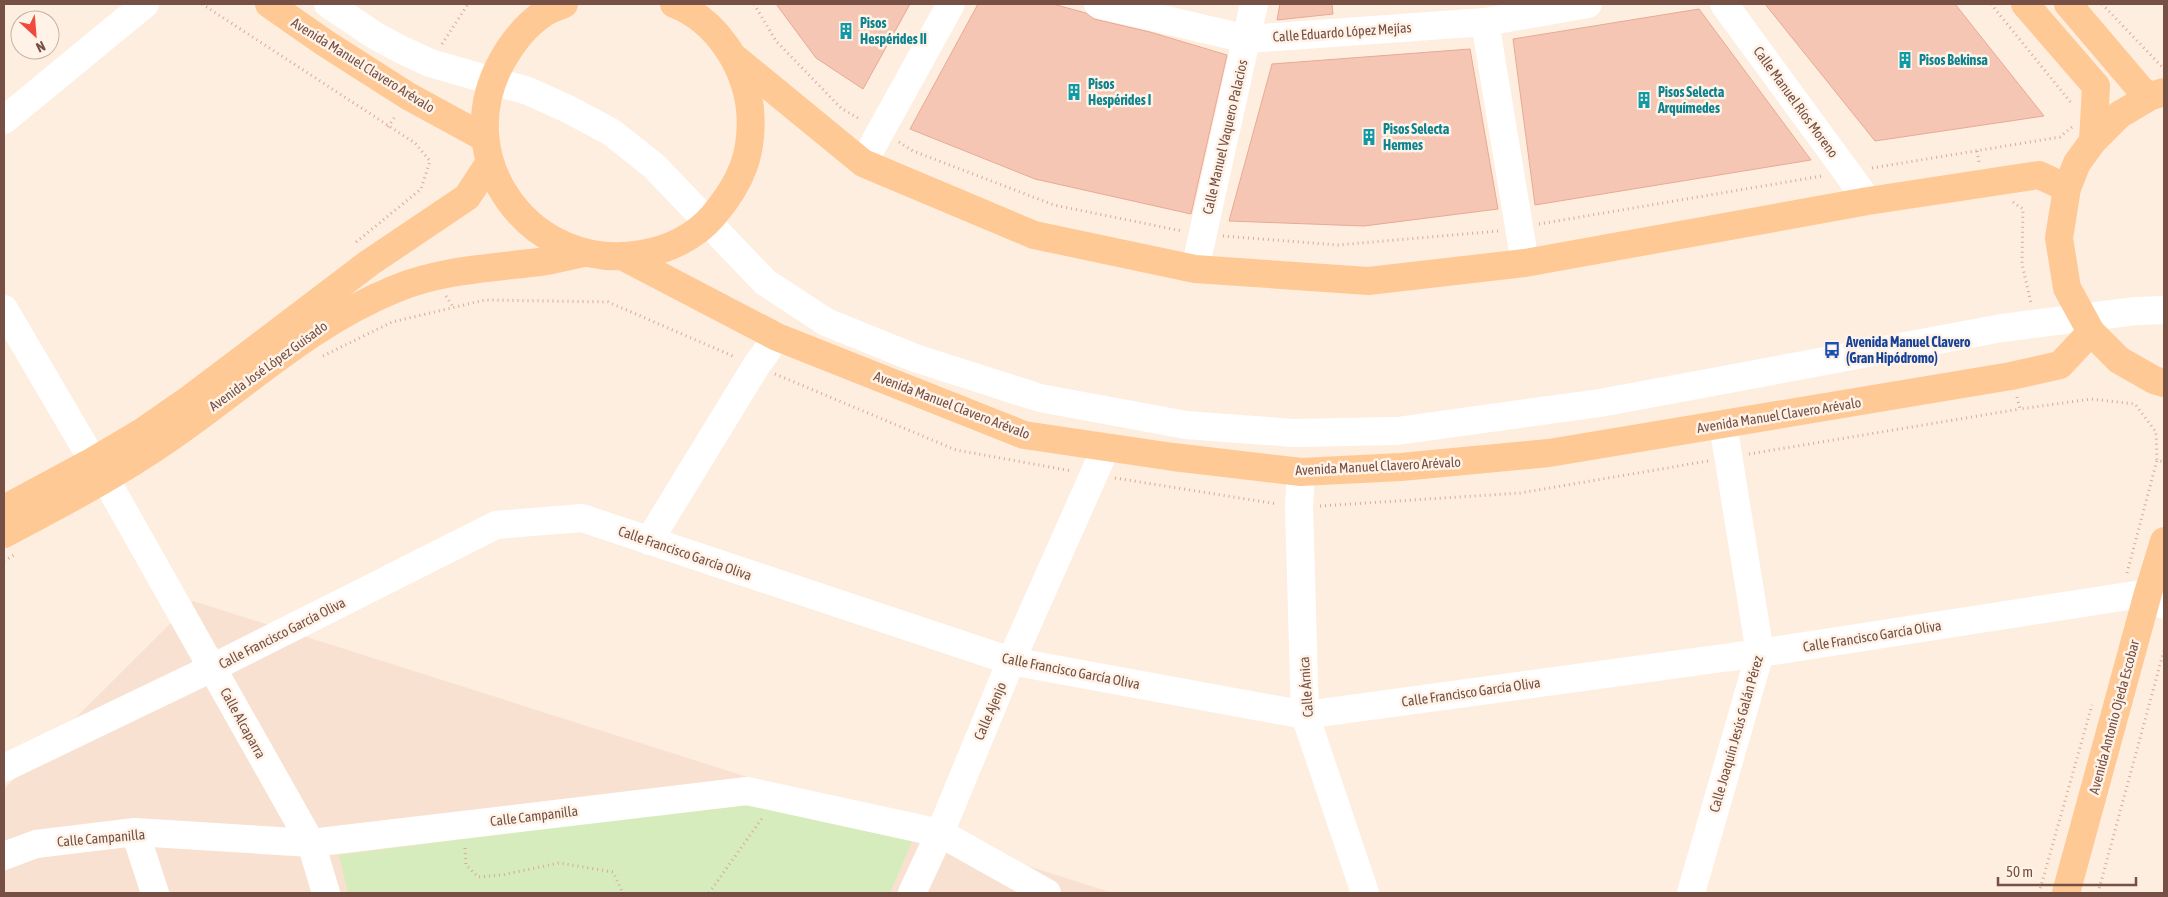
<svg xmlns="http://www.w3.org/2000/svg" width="2168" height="897" font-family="'Asap Condensed',sans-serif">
	<rect width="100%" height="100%" fill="#feeedf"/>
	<!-- residential -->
	<path fill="#f8e1d0" d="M193 601 1113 893H4V789Z"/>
	<!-- green -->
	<path fill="#d6ecbd" d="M745 803 914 837 890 893H348L339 855Z"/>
	<!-- building -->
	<g fill="#f5c6b4" stroke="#e9a994">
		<path d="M776 4H910L863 89 816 58Z"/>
		<path d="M978 4H1053L1086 13 1094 19 1150 32 1227 55 1191 214 1035 179 910 129Z"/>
		<path d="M1280 4H1332L1333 14 1277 20Z"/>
		<path d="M1765 4H1955L2044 116 1875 141Z"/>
		<path d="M1699 9 1811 160 1535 205 1513 39Z"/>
		<path d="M1470 49 1498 209 1364 226 1229 221 1272 64Z"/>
	</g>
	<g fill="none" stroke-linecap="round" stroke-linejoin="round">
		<!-- path -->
		<g stroke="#daa998" stroke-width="3" stroke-dasharray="1 4" stroke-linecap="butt">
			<path d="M202 4 415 143 430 161 421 189 355 243"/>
			<path d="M754 4 776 41 841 108 861 120"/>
			<path d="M1991 4 2072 104"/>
			<path d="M2102 4 2164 69"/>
			<path d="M442 44 468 4"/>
			<path d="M388 127 396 115"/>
			<path d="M899 142 913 151 1054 205 1182 231"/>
			<path d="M1977 151 1979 162"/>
			<path d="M1872 168 2060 137 2072 127"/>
			<path d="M2013 202 2023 209 2022 264 2031 303"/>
			<path d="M1539 224 1822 176"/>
			<path d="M1223 236 1338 245 1499 231"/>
			<path d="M446 296 453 307"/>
			<path d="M323 356 392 322 485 300 608 302 735 357"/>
			<path d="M775 374 956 450 1072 471"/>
			<path d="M2017 397 2020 409 2091 399 2135 404 2156 432 2157 460 2164 462"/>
			<path d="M1749 454 2020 409"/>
			<path d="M1115 478 1277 504"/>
			<path d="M1320 506 1520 493 1708 461"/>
			<path d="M4 561 14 555"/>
			<path d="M2127 573 2157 460"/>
			<path d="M465 848 466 865 478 877 502 875 559 863 613 872 623 893"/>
			<path d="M709 893 763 817"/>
			<path d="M2039 893 2092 705"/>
			<path d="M2098 893 2164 650"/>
		</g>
		<!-- minor -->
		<g stroke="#fff" stroke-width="28">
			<path d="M328 4 374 35 402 50 430 63 528 91 568 109 611 132 654 166 765 282 826 322 915 358 1040 398 1186 425 1294 433 1397 431 1600 403 2002 328 2136 311 2164 310"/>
			<path d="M1098 4 1247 39 1485 22 1588 4"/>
			<path d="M1724 4 1868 201"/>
			<path d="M1485 22 1525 263"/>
			<path d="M4 120 145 4"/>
			<path d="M863 163 951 4"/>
			<path d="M1195 269 1254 4"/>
			<path d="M4 309 93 461"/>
			<path d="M1301 472 1299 507 1305 715 1365 893"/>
			<path d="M106 480 311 843 326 893"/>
			<path d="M649 541 756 366 777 337"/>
			<path d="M4 768 212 668 496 525 582 518 1011 661 1305 715 1760 653 2148 593 2164 605"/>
			<path d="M135 832 155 893"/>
			<path d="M4 856 36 844 135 832 311 843 747 791 940 833 1047 893"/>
			<path d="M912 893 940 833 1011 661 1106 447"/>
			<path d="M1691 893 1760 653 1723 424"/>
		</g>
		<!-- major -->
		<g stroke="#ffc995" stroke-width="28">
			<path d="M269 4 325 43 408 96 485 138"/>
			<path d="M564 4C558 7 550 9 544 13 526 25 512 43 502 61 447 160 532 273 641 254 668 250 695 237 713 216 741 183 754 153 750 109 745 65 716 20 674 4"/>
			<path d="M2025 4 2096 86 2093 141"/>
			<path d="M2068 4 2142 91 2151 96"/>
			<path d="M735 58 863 163 1034 235 1195 269 1368 281 1525 263 1868 201 2039 175 2067 188"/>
			<path d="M2164 92 2151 96 2119 115 2093 141 2077 163 2067 188 2059 238 2067 288 2091 332 2119 360 2154 380 2164 383"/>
			<path d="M624 257 777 337 1024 435 1173 457 1301 472 1401 467 1549 453 2011 376 2060 365 2091 332"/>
			<path d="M4 509 93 461 142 432 191 398 369 263 467 197 490 162"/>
			<path d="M4 534C61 504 118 474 171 437 245 386 311 323 395 289 441 270 490 268 540 262 555 260 569 256 584 253"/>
			<path d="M2066 893 2148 593 2164 541"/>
		</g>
	</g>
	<!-- icons -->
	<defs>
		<g id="building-bare" transform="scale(1.35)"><path d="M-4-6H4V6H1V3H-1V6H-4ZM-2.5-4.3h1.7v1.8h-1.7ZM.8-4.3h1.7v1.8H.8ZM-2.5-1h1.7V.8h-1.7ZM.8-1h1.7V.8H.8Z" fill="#0f9aa8" stroke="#fff2e7" stroke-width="2.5" paint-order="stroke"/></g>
		<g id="bus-bare" transform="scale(1.35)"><path d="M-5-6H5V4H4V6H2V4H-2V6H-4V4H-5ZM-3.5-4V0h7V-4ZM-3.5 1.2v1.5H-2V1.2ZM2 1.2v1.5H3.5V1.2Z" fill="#1a4fb4" stroke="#fff2e7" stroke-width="2.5" paint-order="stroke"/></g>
	</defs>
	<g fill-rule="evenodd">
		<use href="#building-bare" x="846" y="31"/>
		<use href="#building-bare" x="1905" y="60"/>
		<use href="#building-bare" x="1074" y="92"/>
		<use href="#building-bare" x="1644" y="100"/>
		<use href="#building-bare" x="1369" y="137"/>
		<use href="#bus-bare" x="1832" y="350"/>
	</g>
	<g text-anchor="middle" stroke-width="5" stroke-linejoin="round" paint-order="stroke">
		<!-- culture labels -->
		<g font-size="14" font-weight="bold" fill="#0d838f" stroke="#fff2e7" text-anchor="start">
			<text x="860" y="28">Pisos<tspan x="860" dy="16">Hespérides II</tspan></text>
			<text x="1919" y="65">Pisos Bekinsa</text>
			<text x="1088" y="89">Pisos<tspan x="1088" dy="16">Hespérides I</tspan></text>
			<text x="1658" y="97">Pisos Selecta<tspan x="1658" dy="16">Arquímedes</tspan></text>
			<text x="1383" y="134">Pisos Selecta<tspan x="1383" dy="16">Hermes</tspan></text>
		</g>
		<!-- street labels -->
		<g font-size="14" fill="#765045" stroke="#fff2e7">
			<text transform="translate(1342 32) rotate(-4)" y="5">Calle Eduardo López Mejías</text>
			<text transform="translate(363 65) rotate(32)" y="5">Avenida Manuel Clavero Arévalo</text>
			<text transform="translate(1796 102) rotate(54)" y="5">Calle Manuel Ríos Moreno</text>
			<text transform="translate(1225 137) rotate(-77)" y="5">Calle Manuel Vaquero Palacios</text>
			<text transform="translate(268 366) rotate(-36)" y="5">Avenida José López Guisado</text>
			<text transform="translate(952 405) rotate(21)" y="5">Avenida Manuel Clavero Arévalo</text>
			<text transform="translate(1779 415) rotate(-9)" y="5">Avenida Manuel Clavero Arévalo</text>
			<text transform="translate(1378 466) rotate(-3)" y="5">Avenida Manuel Clavero Arévalo</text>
			<text transform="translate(685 553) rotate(19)" y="5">Calle Francisco García Oliva</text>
			<text transform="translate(282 633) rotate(-27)" y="5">Calle Francisco García Oliva</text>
			<text transform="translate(1872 636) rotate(-9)" y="5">Calle Francisco García Oliva</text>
			<text transform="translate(1071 671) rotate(11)" y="5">Calle Francisco García Oliva</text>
			<text transform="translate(1306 687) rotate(-94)" y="5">Calle Árnica</text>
			<text transform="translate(1471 692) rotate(-8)" y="5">Calle Francisco García Oliva</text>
			<text transform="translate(990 711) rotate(-67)" y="5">Calle Ajenjo</text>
			<text transform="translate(2114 717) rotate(-75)" y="5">Avenida Antonio Ojeda Escobar</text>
			<text transform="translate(243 723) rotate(61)" y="5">Calle Alcaparra</text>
			<text transform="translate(1736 734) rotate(-74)" y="5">Calle Joaquín Jesús Galán Pérez</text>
			<text transform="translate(534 816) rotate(-7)" y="5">Calle Campanilla</text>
			<text transform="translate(101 838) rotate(-5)" y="5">Calle Campanilla</text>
		</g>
		<!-- transit labels -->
		<g font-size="14" font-weight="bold" fill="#164399" stroke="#fff2e7" text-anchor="start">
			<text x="1846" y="347">Avenida Manuel Clavero<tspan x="1846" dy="16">(Gran Hipódromo)</tspan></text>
		</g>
	</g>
	<!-- border -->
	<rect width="2168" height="897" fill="none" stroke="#765045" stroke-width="10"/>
	<!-- north arrow -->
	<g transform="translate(35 35) rotate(154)"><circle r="24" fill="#fff2e7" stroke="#c8b1a6"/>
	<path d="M0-4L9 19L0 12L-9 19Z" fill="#f24a3a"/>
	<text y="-8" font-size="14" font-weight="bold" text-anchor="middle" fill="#765045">N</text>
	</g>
	<!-- scale -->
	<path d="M1998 877v8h138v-8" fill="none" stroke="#765045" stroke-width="2.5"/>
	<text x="2006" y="877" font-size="15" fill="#765045" stroke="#fff2e7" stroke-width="4" paint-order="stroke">50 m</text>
</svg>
